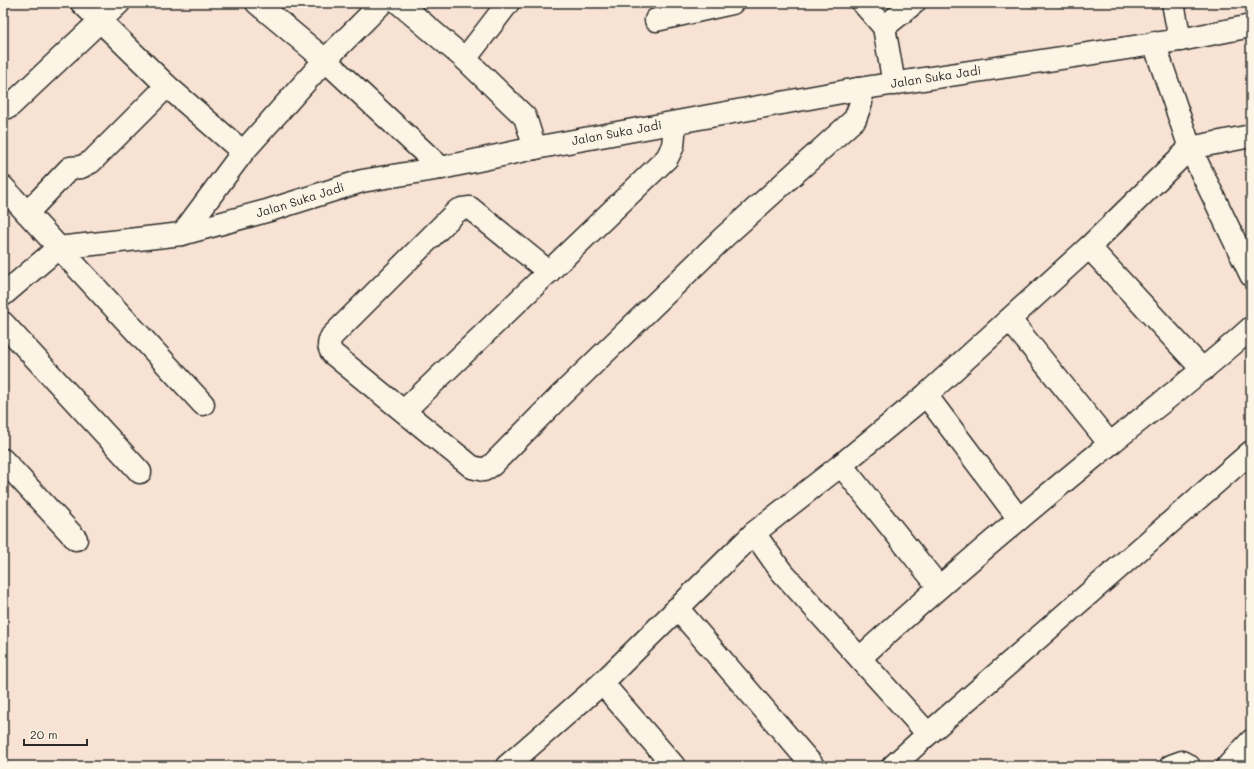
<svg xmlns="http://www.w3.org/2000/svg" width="1254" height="769" font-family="Mali,sans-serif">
	<rect width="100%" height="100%" fill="#f8e2d3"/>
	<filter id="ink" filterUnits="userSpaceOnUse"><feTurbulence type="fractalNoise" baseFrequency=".025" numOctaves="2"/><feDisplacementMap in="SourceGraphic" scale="8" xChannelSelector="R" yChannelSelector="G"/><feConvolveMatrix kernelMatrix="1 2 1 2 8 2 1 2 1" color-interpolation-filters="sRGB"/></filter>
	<g filter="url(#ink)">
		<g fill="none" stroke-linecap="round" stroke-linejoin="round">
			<!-- minor casing -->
			<g stroke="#2b2b2b" stroke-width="25">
				<g id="minor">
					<path d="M82 3 167 86 243 152"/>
					<path d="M257 3 325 60 441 168"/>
					<path d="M399 3 465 59 525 117 535 148"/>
					<path d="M863 3 884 27 894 84"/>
					<path d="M1173 3 1180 40"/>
					<path d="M656 20 732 3"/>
					<path d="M884 27 914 3"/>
					<path d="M1154 43 1190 148 1251 275"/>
					<path d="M465 59 508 3"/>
					<path d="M9 107 119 3"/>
					<path d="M3 187 203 404"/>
					<path d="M27 213 70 168 81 167 91 162 167 86"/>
					<path d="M182 234 243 152 325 60 382 3"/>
					<path d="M1089 247 1203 370"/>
					<path d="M549 272 470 208 462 209 457 211 332 336C328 343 328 347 333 354L472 467 484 470 492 465 558 398 724 237 855 119 861 103 858 89"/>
					<path id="s1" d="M3 295 58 248 182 234 270 210 362 181 441 168 535 148 858 89 1180 40 1251 26"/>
					<path d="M1010 320 1110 444"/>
					<path d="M3 323 140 472"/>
					<path d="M926 395 1019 519"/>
					<path d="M404 411 667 158 673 146 675 123"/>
					<path d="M3 460 76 539"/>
					<path d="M841 465 939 587"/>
					<path d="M754 533 841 465 926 395 1089 247 1190 148 1251 136"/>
					<path d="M677 608 813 766"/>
					<path d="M860 658C941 584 1025 513 1111 443 1158 405 1206 369 1251 328"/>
					<path d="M602 683 674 766"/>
					<path d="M507 766 602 683 754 533 781 571 928 734"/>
					<path d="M893 766 928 734 1251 452"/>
					<path d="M1171 766 1182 762 1189 766"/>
					<path d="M1228 766 1251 741"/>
				</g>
			</g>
			<!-- minor -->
			<use href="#minor" stroke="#fcf5e5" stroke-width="22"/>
		</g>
	</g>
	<g text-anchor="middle" stroke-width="3" stroke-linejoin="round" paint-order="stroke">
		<!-- street labels -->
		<g font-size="12" fill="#2b2b2b" stroke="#fcf5e5">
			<text dy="4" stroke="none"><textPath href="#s1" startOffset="968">Jalan Suka Jadi</textPath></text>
			<text dy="4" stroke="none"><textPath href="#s1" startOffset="644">Jalan Suka Jadi</textPath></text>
			<text dy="4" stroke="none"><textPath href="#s1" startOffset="320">Jalan Suka Jadi</textPath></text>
		</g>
	</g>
	<!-- margin -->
	<rect width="1254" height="769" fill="none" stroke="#fcf5e5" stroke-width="16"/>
	<rect x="8" y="8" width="1238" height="753" fill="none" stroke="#2b2b2b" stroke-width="1.5" filter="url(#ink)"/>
	<!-- scale -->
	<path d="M24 739v6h63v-6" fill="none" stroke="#2b2b2b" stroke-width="2"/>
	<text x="30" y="739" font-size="12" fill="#2b2b2b" stroke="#fcf5e5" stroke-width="3" paint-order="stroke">20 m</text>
</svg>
